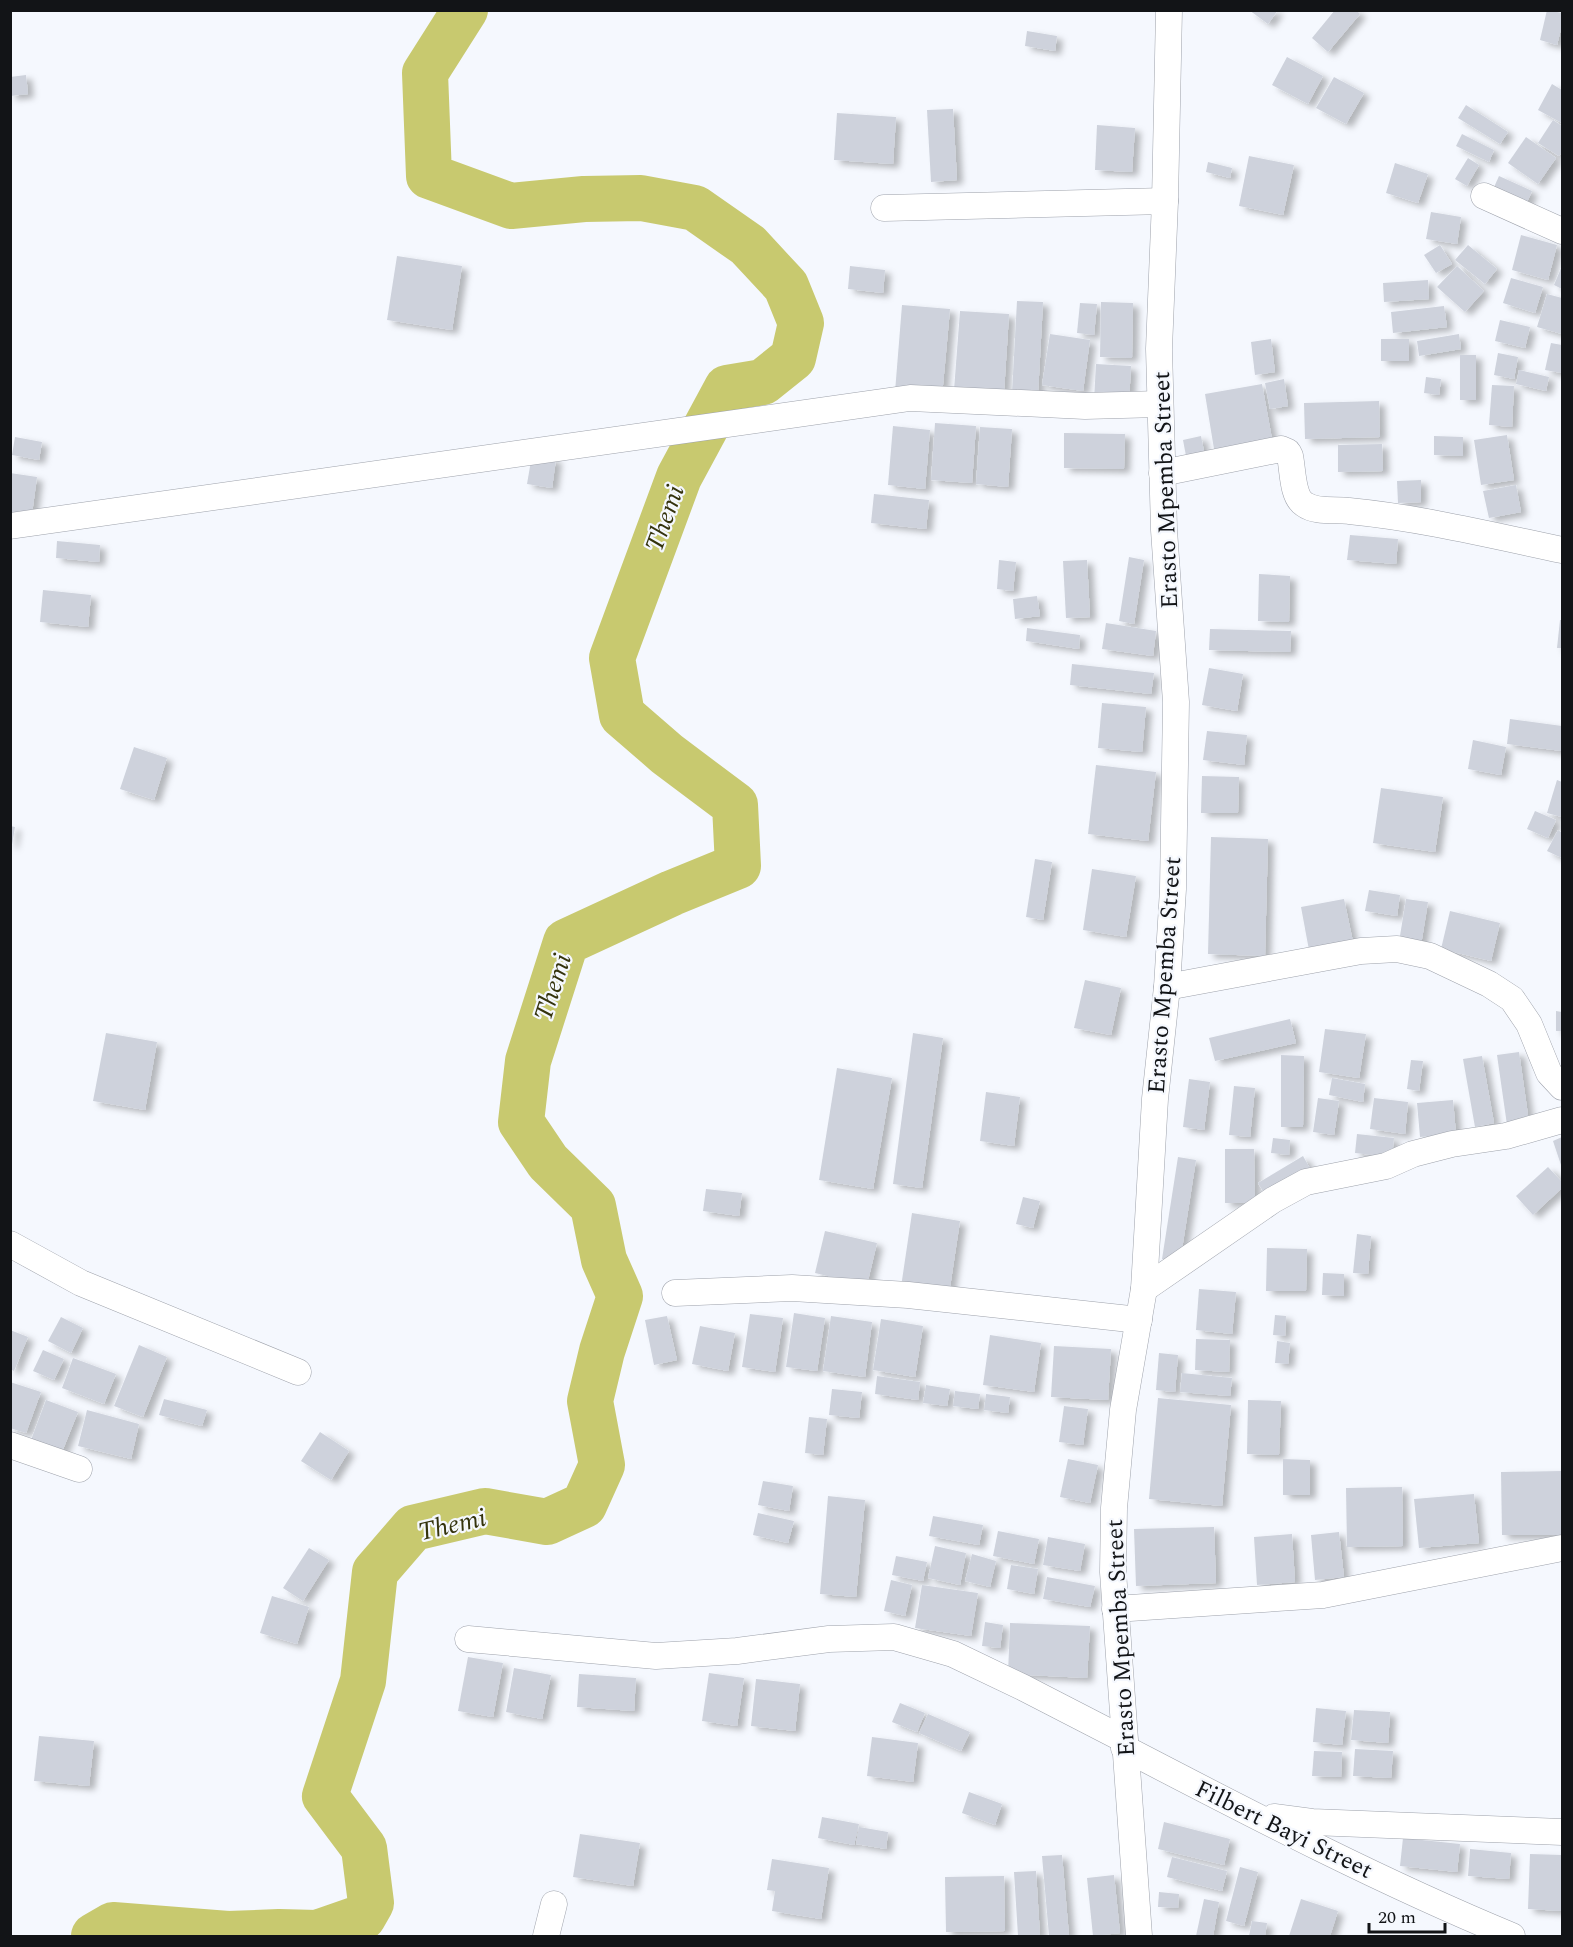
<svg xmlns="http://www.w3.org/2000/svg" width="1573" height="1947" font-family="Spectral,serif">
	<defs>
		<filter id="shadow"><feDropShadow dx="6" dy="4" stdDeviation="3" flood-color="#0004"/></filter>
	</defs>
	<rect width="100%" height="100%" fill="#f5f8fe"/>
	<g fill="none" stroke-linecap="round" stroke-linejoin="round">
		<!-- river -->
		<path stroke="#c8c96f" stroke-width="46" d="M94 1936 113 1925 228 1934 279 1932 317 1933 363 1917 371 1903 364 1848 325 1796 363 1681 375 1572 413 1528 485 1511 547 1522 584 1505 602 1465 590 1401 602 1351 620 1296 604 1260 593 1206 548 1162 521 1122 528 1061 566 942 672 893 738 866 735 805 667 754 622 715 612 658 679 477 727 388 763 382 793 358 801 323 786 286 748 245 695 208 641 198 584 199 511 206 429 176 425 73 465 10"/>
	</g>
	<!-- building -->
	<g fill="#ced2dc" filter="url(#shadow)">
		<path d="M1249 10H1278L1268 24Z"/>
		<path d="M1335 10H1356L1360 14 1328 52 1312 38Z"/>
		<path d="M1547 10 1562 13V25L1557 45 1540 40Z"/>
		<path d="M1027 31 1057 36 1055 51 1025 46Z"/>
		<path d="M1287 57 1323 76 1308 104 1272 85Z"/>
		<path d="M26 75 28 94 10 96V77Z"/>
		<path d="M1334 77 1364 93 1346 124 1316 108Z"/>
		<path d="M1552 84 1562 90V123L1538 110Z"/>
		<path d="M1466 105 1508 132 1500 144 1458 118Z"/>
		<path d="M953 109 957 180 931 182 927 110Z"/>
		<path d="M837 113 896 117 893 164 834 160Z"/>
		<path d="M1553 120 1562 126V152L1559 156 1538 143Z"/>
		<path d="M1097 125 1135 128 1132 172 1095 170Z"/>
		<path d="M1462 134 1494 150 1489 162 1456 146Z"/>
		<path d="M1526 137 1556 158 1538 184 1508 163Z"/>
		<path d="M1249 156 1294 165 1283 215 1239 206Z"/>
		<path d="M1468 158 1479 165 1467 186 1455 179Z"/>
		<path d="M1208 162 1232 168 1230 178 1206 172Z"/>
		<path d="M1395 163 1428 174 1418 203 1386 193Z"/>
		<path d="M1499 176 1532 191 1524 209 1491 194Z"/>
		<path d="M1431 212 1461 217 1457 244 1426 239Z"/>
		<path d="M1521 235 1557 245 1548 280 1512 270Z"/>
		<path d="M1440 245 1452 264 1436 273 1424 255Z"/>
		<path d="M1468 245 1497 269 1485 284 1455 260Z"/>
		<path d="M397 256 462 266 452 330 387 320Z"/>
		<path d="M850 266 885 270 883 293 848 289Z"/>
		<path d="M1457 266 1484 291 1465 312 1437 287Z"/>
		<path d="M1562 266V289L1554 285Z"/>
		<path d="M1511 278 1543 287 1535 313 1503 303Z"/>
		<path d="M1428 280 1429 299 1384 302 1383 283Z"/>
		<path d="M1547 294 1562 298V334L1537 327Z"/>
		<path d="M1017 301 1043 302 1038 395 1012 393Z"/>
		<path d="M1101 302 1133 303 1132 358 1100 357Z"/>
		<path d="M1080 303 1097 304 1094 335 1077 333Z"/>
		<path d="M902 305 950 309 942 396 895 392Z"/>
		<path d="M1444 306 1447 327 1393 333 1391 312Z"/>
		<path d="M960 311 1009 314 1004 393 954 390Z"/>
		<path d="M1500 320 1530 327 1525 348 1495 341Z"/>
		<path d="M1050 334 1090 340 1083 391 1042 385Z"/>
		<path d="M1459 334 1461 349 1419 356 1417 341Z"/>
		<path d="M1271 339 1275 372 1255 375 1251 342Z"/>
		<rect x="1381" y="339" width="28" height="22"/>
		<path d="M1551 343 1562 345V373L1545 370Z"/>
		<path d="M1498 353 1518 357 1514 379 1494 375Z"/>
		<rect x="1460" y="355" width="16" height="45"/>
		<path d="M1096 364 1131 366 1129 402 1094 400Z"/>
		<path d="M1519 370 1549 377 1546 391 1516 384Z"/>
		<path d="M1426 377 1441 379 1439 395 1424 393Z"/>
		<path d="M1284 379 1288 406 1270 409 1265 383Z"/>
		<path d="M1262 384 1272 439 1214 449 1205 394Z"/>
		<path d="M1492 385 1514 386 1512 427 1489 425Z"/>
		<path d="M1379 401 1380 437 1305 439 1304 403Z"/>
		<path d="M935 423 976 426 972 483 931 480Z"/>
		<path d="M893 426 930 430 925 489 888 485Z"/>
		<path d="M980 427 1012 429 1008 487 976 484Z"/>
		<path d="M1064 433 1125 434 1124 469 1064 468Z"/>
		<path d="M1507 435 1514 480 1481 485 1474 440Z"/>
		<path d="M1201 436 1205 457 1187 461 1183 440Z"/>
		<path d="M1434 436 1463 437V456L1434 455Z"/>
		<path d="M15 437 42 442 39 460 12 455Z"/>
		<path d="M1382 444 1383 471 1338 472V445Z"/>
		<path d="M532 455 556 459 552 488 527 484Z"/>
		<path d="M10 473 37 477 31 521 10 519Z"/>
		<path d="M1421 480V502L1398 503 1397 481Z"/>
		<path d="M1516 485 1521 512 1489 518 1483 491Z"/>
		<path d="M874 494 929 500 926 529 871 523Z"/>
		<path d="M1350 535 1398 539 1396 564 1347 560Z"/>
		<path d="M57 541 100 545 99 562 56 558Z"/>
		<path d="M1129 557 1144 560 1134 624 1119 621Z"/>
		<path d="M999 560 1016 562 1013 591 997 589Z"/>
		<path d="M1087 560 1090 617 1066 618 1063 561Z"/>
		<path d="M1259 574 1290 576 1289 622 1258 621Z"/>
		<path d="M43 590 91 595 88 627 40 622Z"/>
		<path d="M1037 596 1040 616 1015 619 1013 599Z"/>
		<path d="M1560 620H1562V648H1557Z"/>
		<path d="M1106 623 1156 631 1153 656 1102 649Z"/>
		<path d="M1027 628 1080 635 1079 649 1026 641Z"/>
		<path d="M1210 629 1291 631 1290 652 1209 650Z"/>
		<path d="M1072 664 1154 673 1151 694 1070 685Z"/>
		<path d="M1209 668 1243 674 1237 711 1202 705Z"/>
		<path d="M1102 703 1146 707 1142 752 1098 748Z"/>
		<path d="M1510 719 1562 726V751L1507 744Z"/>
		<path d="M1207 731 1247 735 1244 765 1203 760Z"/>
		<path d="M1473 740 1506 747 1501 775 1468 769Z"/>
		<path d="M134 747 167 758 154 800 120 789Z"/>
		<path d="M1096 765 1156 772 1148 841 1088 834Z"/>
		<path d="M1202 776 1239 777 1238 813H1201Z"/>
		<path d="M1557 780 1562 782V817L1547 813Z"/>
		<path d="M1381 788 1443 797 1435 852 1373 843Z"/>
		<path d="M1535 811 1556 820 1548 838 1527 829Z"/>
		<path d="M10 826 15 827 12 845H10Z"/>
		<path d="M1558 830 1562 833V858L1547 851Z"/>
		<path d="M1211 837 1268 839 1265 956 1208 954Z"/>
		<path d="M1035 859 1052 862 1043 920 1026 917Z"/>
		<path d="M1092 869 1136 876 1126 937 1083 930Z"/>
		<path d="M1369 890 1400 895 1397 916 1365 911Z"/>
		<path d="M1344 899 1353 942 1309 950 1301 907Z"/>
		<path d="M1406 899 1428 902 1421 945 1399 942Z"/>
		<path d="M1450 911 1500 923 1491 961 1441 949Z"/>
		<path d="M1085 980 1121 988 1111 1035 1074 1028Z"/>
		<path d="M1556 1011 1562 1012V1031H1556Z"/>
		<path d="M1290 1019 1296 1043 1215 1061 1209 1038Z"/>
		<path d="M1325 1029 1366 1034 1359 1078 1319 1072Z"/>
		<path d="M106 1033 157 1042 145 1110 93 1101Z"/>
		<path d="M913 1033 943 1038 922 1188 893 1184Z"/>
		<path d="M1519 1052 1529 1122 1507 1125 1497 1055Z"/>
		<path d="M1281 1055 1304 1056 1303 1127H1281Z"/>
		<path d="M1482 1056 1494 1123 1475 1127 1463 1059Z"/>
		<path d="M1411 1060 1423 1061 1419 1091 1407 1089Z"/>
		<path d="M837 1068 892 1078 873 1189 819 1180Z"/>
		<path d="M1332 1078 1365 1084 1363 1102 1329 1095Z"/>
		<path d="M1189 1079 1210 1082 1204 1130 1183 1127Z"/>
		<path d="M1234 1086 1255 1088 1250 1137 1229 1135Z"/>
		<path d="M986 1092 1020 1097 1014 1146 980 1141Z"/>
		<path d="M1318 1098 1339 1101 1334 1135 1313 1132Z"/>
		<path d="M1374 1098 1408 1102 1405 1134 1370 1129Z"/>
		<path d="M1453 1100 1456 1134 1420 1137 1417 1103Z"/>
		<path d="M1357 1134 1394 1138 1392 1157 1355 1153Z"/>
		<path d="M1562 1137V1168L1553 1141Z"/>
		<path d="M1273 1138 1290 1140 1289 1155 1271 1153Z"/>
		<path d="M1225 1149H1254L1255 1203H1225Z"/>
		<path d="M1303 1156 1312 1172 1267 1198 1258 1183Z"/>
		<path d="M1178 1157 1196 1160 1180 1262 1162 1259Z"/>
		<path d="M1548 1167 1562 1182V1188L1533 1215 1516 1196Z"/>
		<path d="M706 1189 742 1193 739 1216 703 1211Z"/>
		<path d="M1023 1197 1040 1201 1033 1228 1016 1224Z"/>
		<path d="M912 1213 960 1221 949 1294 901 1287Z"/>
		<path d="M825 1231 877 1243 867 1285 815 1273Z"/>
		<path d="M1357 1234 1371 1236 1368 1274 1353 1273Z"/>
		<path d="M1267 1248 1307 1249 1306 1291H1266Z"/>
		<path d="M1323 1273 1344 1274V1296L1322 1295Z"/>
		<path d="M1199 1289 1236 1292 1232 1334 1196 1330Z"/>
		<path d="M794 1313 825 1318 817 1371 786 1367Z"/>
		<path d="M750 1314 783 1318 775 1372 742 1367Z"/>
		<path d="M1275 1315 1286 1316 1285 1336 1273 1335Z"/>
		<path d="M667 1316 677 1360 654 1365 645 1320Z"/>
		<path d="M831 1316 872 1322 865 1377 823 1371Z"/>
		<path d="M61 1317 83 1328 71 1353 48 1341Z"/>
		<path d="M881 1319 923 1326 915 1377 873 1370Z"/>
		<path d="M700 1326 735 1333 728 1371 692 1364Z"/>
		<path d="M10 1330 28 1337 14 1371 10 1369Z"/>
		<path d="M990 1335 1041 1343 1034 1392 983 1385Z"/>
		<path d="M1196 1339 1230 1340 1229 1372 1195 1370Z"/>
		<path d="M1277 1341 1290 1343 1288 1364 1275 1363Z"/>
		<path d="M139 1345 167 1357 143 1417 114 1406Z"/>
		<path d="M1054 1346 1111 1349 1108 1400 1051 1397Z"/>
		<path d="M43 1350 64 1359 54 1380 33 1371Z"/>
		<path d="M1159 1353 1178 1355 1175 1392 1156 1390Z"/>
		<path d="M73 1358 116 1374 104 1404 62 1388Z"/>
		<path d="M1182 1373 1232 1378 1230 1396 1180 1392Z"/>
		<path d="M877 1376 920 1382 918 1400 875 1394Z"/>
		<path d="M10 1382 41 1392 26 1433 10 1428Z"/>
		<path d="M926 1385 950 1389 947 1406 923 1403Z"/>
		<path d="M832 1389 862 1392 859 1418 829 1415Z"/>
		<path d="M955 1391 980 1394 978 1409 953 1406Z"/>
		<path d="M986 1394 1010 1397 1008 1413 984 1410Z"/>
		<path d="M1158 1398 1231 1405 1222 1506 1149 1499Z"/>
		<path d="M164 1399 207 1410 202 1426 159 1415Z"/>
		<path d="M46 1400 78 1412 62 1452 31 1440Z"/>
		<path d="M1248 1400 1281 1401 1279 1455 1247 1454Z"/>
		<path d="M1064 1406 1088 1409 1083 1445 1059 1442Z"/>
		<path d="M87 1410 139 1424 131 1459 78 1446Z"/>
		<path d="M809 1417 827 1419 823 1455 805 1453Z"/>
		<path d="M320 1432 349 1451 331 1480 301 1461Z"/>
		<path d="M1068 1459 1098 1465 1090 1503 1060 1497Z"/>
		<path d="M1283 1459 1310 1460V1495H1283Z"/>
		<path d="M1562 1471V1535H1502L1501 1472Z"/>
		<path d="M763 1481 793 1486 789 1511 758 1505Z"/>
		<path d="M1402 1487 1403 1546 1347 1547 1346 1488Z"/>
		<path d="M1474 1494 1479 1543 1419 1548 1414 1499Z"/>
		<path d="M828 1496 865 1500 856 1597 820 1594Z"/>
		<path d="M758 1513 794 1521 788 1543 753 1535Z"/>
		<path d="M933 1516 983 1525 979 1545 929 1536Z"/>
		<path d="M1214 1527 1216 1583 1136 1586 1134 1529Z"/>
		<path d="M998 1531 1039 1539 1034 1564 993 1556Z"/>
		<path d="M1339 1532 1344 1577 1315 1580 1311 1535Z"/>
		<path d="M1292 1534 1295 1582 1257 1585 1254 1537Z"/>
		<path d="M1048 1537 1085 1544 1080 1571 1043 1565Z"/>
		<path d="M935 1546 966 1553 960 1585 928 1578Z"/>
		<path d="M309 1548 329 1560 303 1601 283 1588Z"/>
		<path d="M972 1554 996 1561 990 1587 965 1581Z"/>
		<path d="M896 1556 927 1562 923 1581 892 1575Z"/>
		<path d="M1011 1565 1038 1569 1034 1594 1007 1589Z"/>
		<path d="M1047 1577 1095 1586 1090 1607 1043 1599Z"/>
		<path d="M891 1580 912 1585 905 1616 884 1611Z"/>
		<path d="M922 1585 978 1593 971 1636 915 1628Z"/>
		<path d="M272 1596 309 1607 297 1644 260 1633Z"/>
		<path d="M985 1622 1003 1625 1000 1648 982 1646Z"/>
		<path d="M1010 1623 1090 1626 1087 1678 1008 1674Z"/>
		<path d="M468 1657 503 1663 493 1717 458 1711Z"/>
		<path d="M514 1668 551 1675 542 1719 506 1712Z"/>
		<path d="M709 1673 744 1678 737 1726 702 1721Z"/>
		<path d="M579 1674 636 1678 634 1711 577 1707Z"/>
		<path d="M756 1679 800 1684 795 1731 751 1726Z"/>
		<path d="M900 1703 925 1713 917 1732 892 1722Z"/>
		<path d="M1316 1708 1346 1711 1342 1745 1313 1742Z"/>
		<path d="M1354 1710 1390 1712 1388 1743 1351 1740Z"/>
		<path d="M928 1714 970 1732 961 1751 919 1733Z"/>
		<path d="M39 1736 94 1741 89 1786 34 1781Z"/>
		<path d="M872 1737 918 1743 913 1782 867 1776Z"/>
		<path d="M1355 1749 1393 1751 1391 1778 1353 1776Z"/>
		<path d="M1314 1751 1342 1752 1341 1777 1312 1776Z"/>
		<path d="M969 1792 1002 1804 995 1825 962 1813Z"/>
		<path d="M822 1817 859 1824 854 1845 818 1838Z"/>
		<path d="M1164 1822 1230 1839 1224 1865 1158 1849Z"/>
		<path d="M859 1827 888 1832 886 1849 856 1844Z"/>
		<path d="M580 1834 640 1843 633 1886 573 1877Z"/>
		<path d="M1403 1838 1460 1844 1457 1872 1400 1866Z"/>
		<path d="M1470 1849 1511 1853 1509 1879 1468 1876Z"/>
		<path d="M1530 1854 1562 1855V1911L1528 1909Z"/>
		<path d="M1062 1855 1069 1936H1049L1042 1856Z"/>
		<path d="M1172 1857 1227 1871 1222 1891 1167 1877Z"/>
		<path d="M772 1859 829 1868 821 1919 772 1911 775 1891 767 1890Z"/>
		<path d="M1240 1867 1258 1872 1244 1926 1226 1921Z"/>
		<path d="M1036 1871 1040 1936H1018L1014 1872Z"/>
		<path d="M1114 1875 1120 1933 1093 1936 1087 1878Z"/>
		<path d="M1004 1876 1005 1931 946 1932 945 1877Z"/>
		<path d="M1159 1892 1179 1894 1178 1908 1158 1907Z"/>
		<path d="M1204 1899 1219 1902 1213 1936H1196Z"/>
		<path d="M1301 1899 1338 1911 1330 1936H1289Z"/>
		<path d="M1252 1921 1267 1923 1265 1936H1249Z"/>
	</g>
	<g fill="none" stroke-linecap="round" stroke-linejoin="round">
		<!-- minor casing -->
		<g stroke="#9ea2ab" stroke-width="27">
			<g id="minor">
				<path d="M1484 196 1562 231"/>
				<path d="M884 208 1165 201"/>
				<path d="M1162 473 1281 449 1288 452 1290 456C1293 470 1292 496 1304 504 1316 513 1335 509 1349 511 1421 518 1491 535 1562 550"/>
				<path d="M10 526 910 398 1085 406 1160 404"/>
				<path d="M1167 987 1361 951 1397 949 1430 956 1489 984 1512 999 1529 1024 1549 1073 1562 1087"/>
				<path d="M10 1244 81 1283 298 1372"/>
				<path d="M1144 1289 1273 1200 1306 1182 1386 1166 1413 1154 1452 1144 1506 1136 1562 1120"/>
				<path d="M675 1293 792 1288 908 1295 1139 1320"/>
				<path d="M10 1445 79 1469"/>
				<path d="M1115 1609 1323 1595 1562 1548"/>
				<path d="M468 1639 656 1656 737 1651 829 1639 894 1637 953 1654 1024 1688 1123 1739"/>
				<path d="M1124 1748C1251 1814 1379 1881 1512 1936"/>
				<path d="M1274 1817 1312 1822 1562 1832"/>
				<path d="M546 1936 554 1904"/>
				<path d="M1139 1936 1113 1572 1114 1508 1123 1410 1144 1289 1155 1099 1167 987 1173 889 1176 702 1164 530 1159 349 1165 201 1169 10"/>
			</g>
		</g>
		<!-- minor -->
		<use href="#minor" stroke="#fff" stroke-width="26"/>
	</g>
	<g text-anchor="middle" stroke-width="4.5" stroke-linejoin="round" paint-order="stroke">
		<!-- street labels -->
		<g font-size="24" fill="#121417" stroke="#f5f8fe">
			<text transform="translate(1165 490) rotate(-92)" y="8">Erasto Mpemba Street</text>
			<text transform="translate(1164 975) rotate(-86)" y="8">Erasto Mpemba Street</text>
			<text transform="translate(1120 1638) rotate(-93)" y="8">Erasto Mpemba Street</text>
			<text transform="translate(1284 1829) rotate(26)" y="8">Filbert Bayi Street</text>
		</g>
		<!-- water labels -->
		<g font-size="26" font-style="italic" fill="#34330c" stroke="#f5f8fe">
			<text transform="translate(664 518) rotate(-70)" y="9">Themi</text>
			<text transform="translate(552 987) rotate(-72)" y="9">Themi</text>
			<text transform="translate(452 1524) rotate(-13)" y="9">Themi</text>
		</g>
	</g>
	<!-- border -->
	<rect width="1573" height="1947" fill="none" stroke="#121417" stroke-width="24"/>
	<!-- scale -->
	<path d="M1369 1923v9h76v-9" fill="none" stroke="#121417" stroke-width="3"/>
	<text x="1378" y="1923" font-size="18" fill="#121417" stroke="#f5f8fe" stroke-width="4.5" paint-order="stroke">20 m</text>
</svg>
